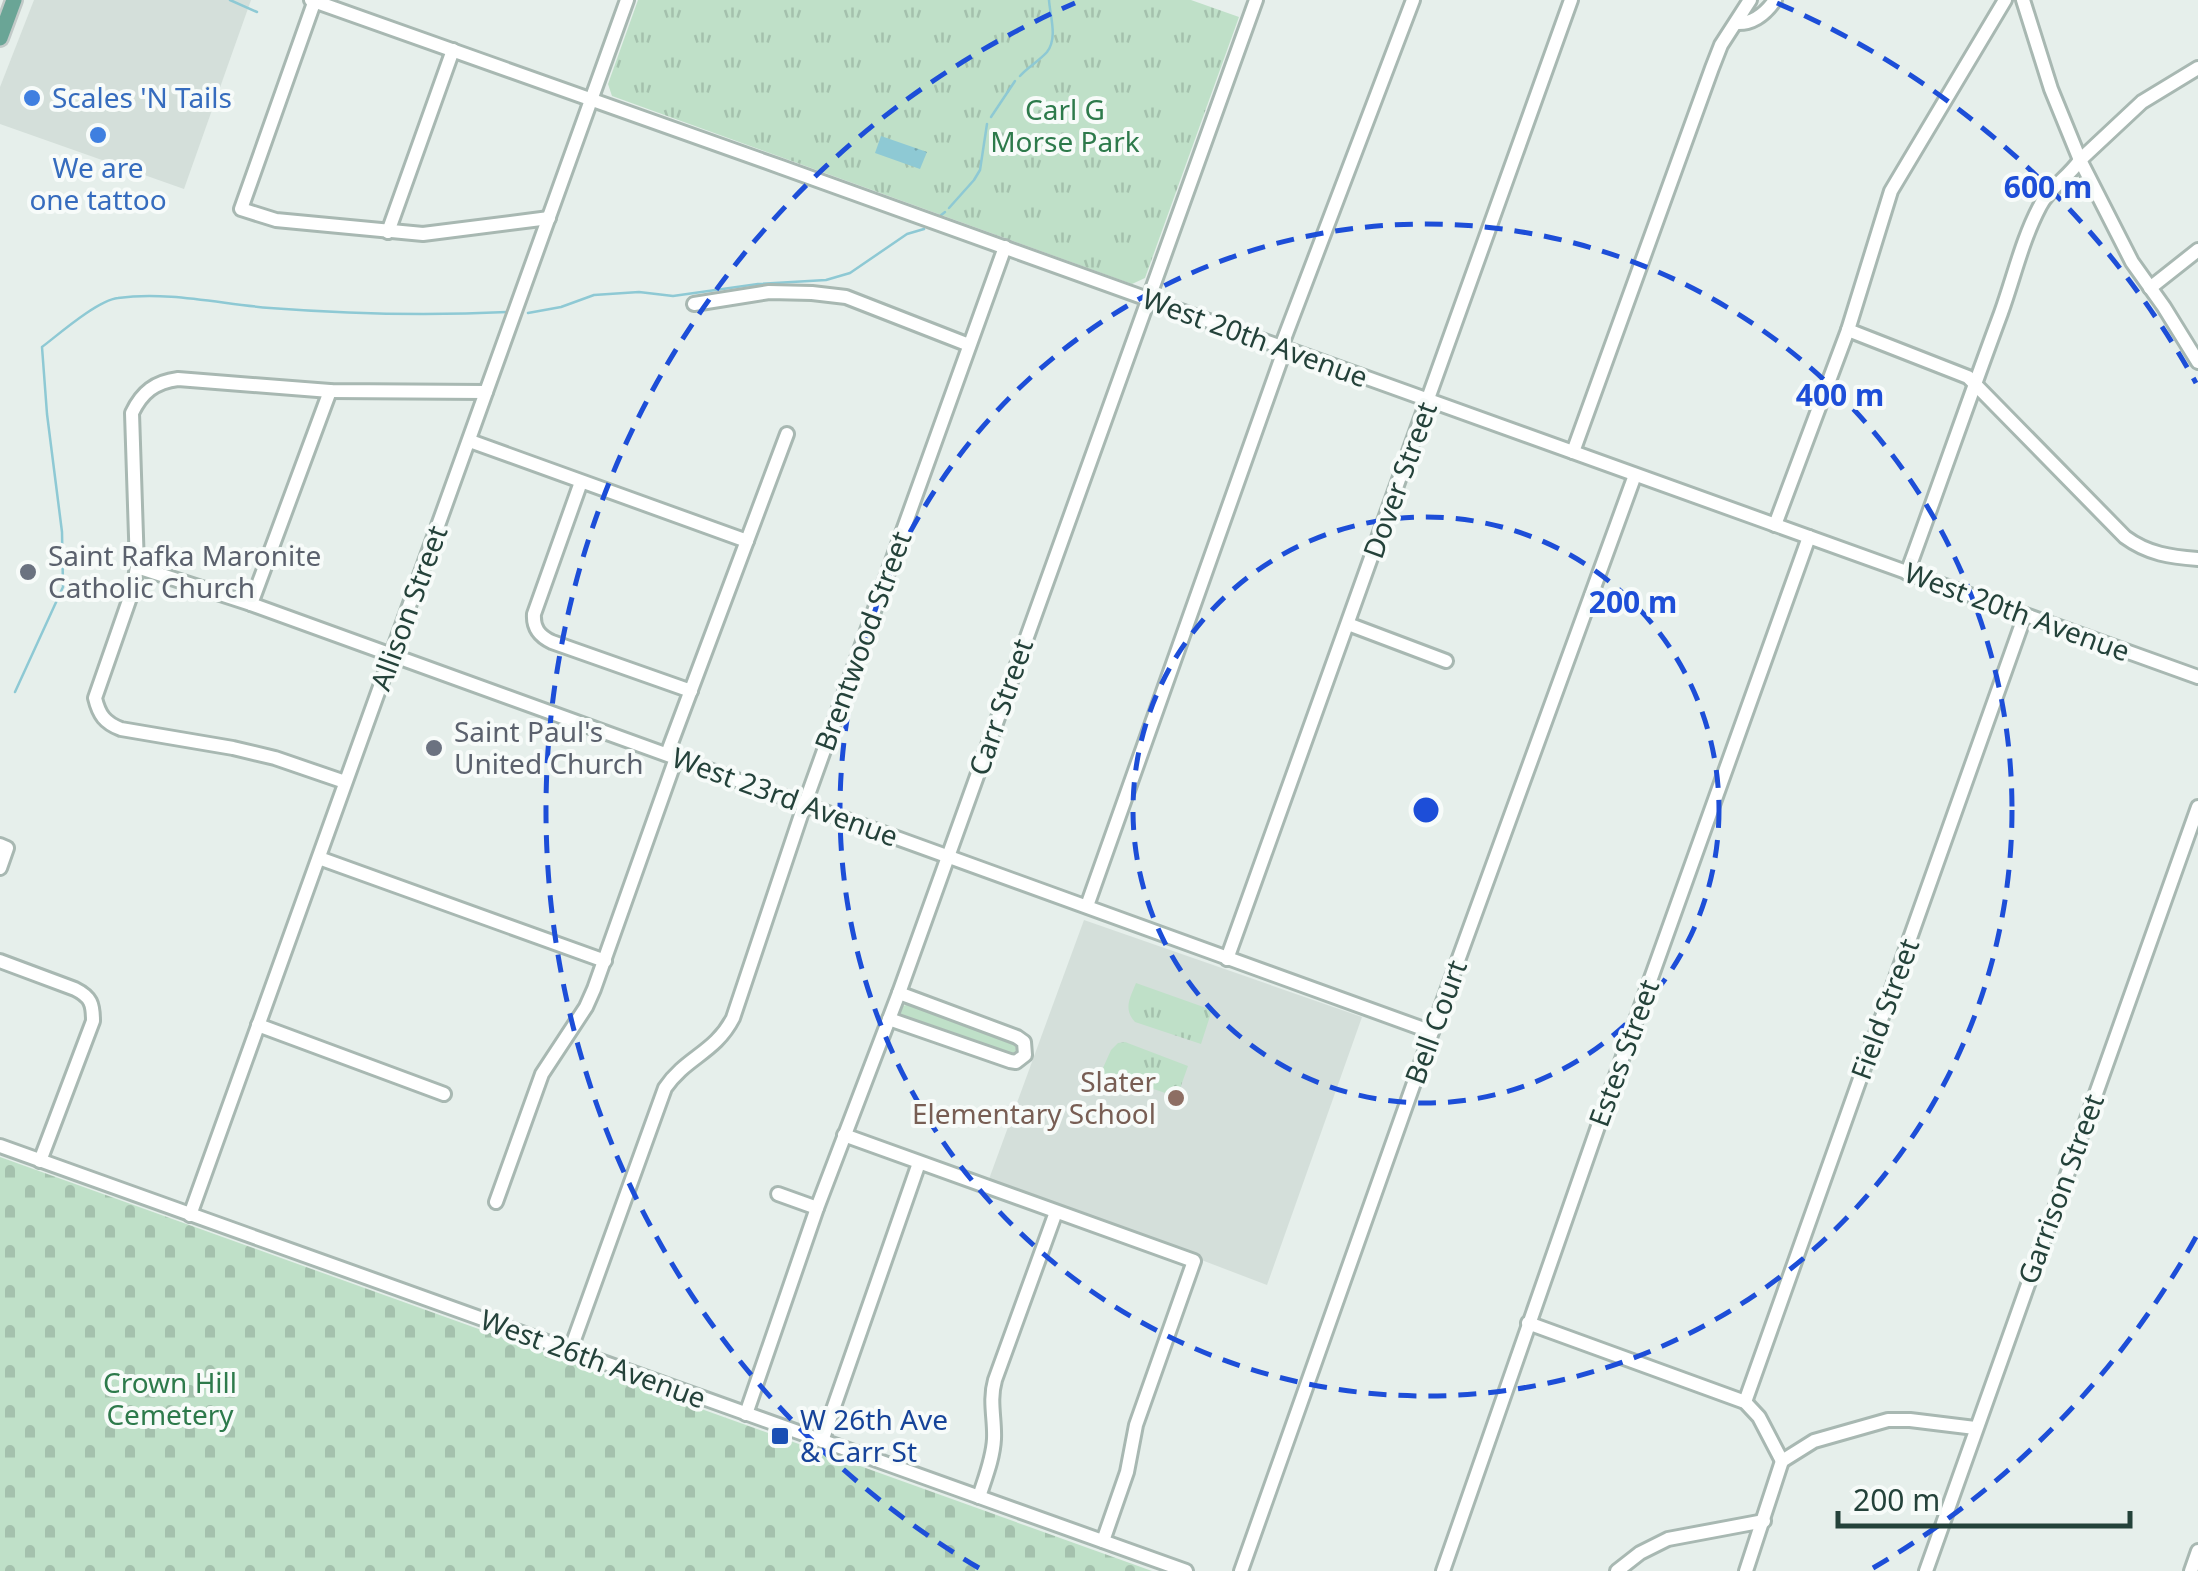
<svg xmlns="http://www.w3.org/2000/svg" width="2198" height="1571" font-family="'Noto Sans',sans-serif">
	<defs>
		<pattern id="cemetery-stones" width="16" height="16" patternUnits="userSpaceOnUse" patternTransform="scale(2.5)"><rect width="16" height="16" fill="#bfe0c8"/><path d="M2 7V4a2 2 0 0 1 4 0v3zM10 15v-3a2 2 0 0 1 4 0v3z" fill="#a4c1ad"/></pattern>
		<pattern id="park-tufts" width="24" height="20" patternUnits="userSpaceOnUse" patternTransform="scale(2.5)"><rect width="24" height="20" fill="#bfe0c8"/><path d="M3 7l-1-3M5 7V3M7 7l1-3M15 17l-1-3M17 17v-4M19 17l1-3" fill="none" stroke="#a4c1ad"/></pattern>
		<pattern id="water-ripples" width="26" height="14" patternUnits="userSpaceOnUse" patternTransform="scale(2.5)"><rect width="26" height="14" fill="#8ec9d4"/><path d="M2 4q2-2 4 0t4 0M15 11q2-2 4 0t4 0" fill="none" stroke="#74a5ad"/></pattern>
	</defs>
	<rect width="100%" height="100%" fill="#e6efeb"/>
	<!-- built -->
	<g fill="#d4dfda">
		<path d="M34 0H251L184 189 0 124V87Z"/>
		<path d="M1084 920 1362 1017 1267 1285 989 1179Z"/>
	</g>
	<!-- grass -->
	<path fill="#bfe0c8" d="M909 1004 1015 1041 1021 1045V1052L1015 1057 905 1019 900 1014 903 1006Z"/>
	<!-- cemetery -->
	<path fill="url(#cemetery-stones)" d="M0 1157 1152 1571H0Z"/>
	<!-- park -->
	<g fill="url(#park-tufts)">
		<path d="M638 0H1191L1239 17 1145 278 1132 284 612 96 608 84Z"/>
		<path d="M1136 983 1212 1010 1201 1044 1135 1022C1123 1009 1130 998 1136 983Z"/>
		<path d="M1125 1042 1188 1066 1177 1097 1124 1079 1117 1095 1094 1088 1111 1050 1118 1043Z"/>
	</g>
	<!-- water -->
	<path fill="url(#water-ripples)" d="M881 136 927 152 920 169 875 153Z"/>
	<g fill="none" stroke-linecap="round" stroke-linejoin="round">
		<!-- stream -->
		<g stroke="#8ec9d4" stroke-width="2.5">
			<path d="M230 0 257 12"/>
			<path d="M1020 76C1028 67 1039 61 1047 52 1058 38 1050 16 1049 0"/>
			<path d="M991 117 1015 81"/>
			<path d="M949 208 974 180 980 170 987 124"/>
			<path d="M940 216 945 212"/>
			<path d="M528 313 561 307 594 295 639 292 673 296 758 284 826 280 850 273 907 234 924 229"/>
			<path d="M15 692 63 587 62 532 47 414 42 347C59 334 98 300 118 298 168 291 221 304 270 308 349 314 428 316 507 312"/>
		</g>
		<!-- minor casing -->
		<g stroke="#a8b8b2" stroke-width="18">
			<g id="minor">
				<path d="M311 0 781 167 2198 677"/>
				<path d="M315 0 241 209 276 220 423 234 549 218"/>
				<path d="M2023 0 2051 89 2080 160 2132 262 2164 307 2198 362"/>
				<path d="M1736 23C1753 24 1766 13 1775 0"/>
				<path d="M388 232 453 50"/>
				<path d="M2150 288 2198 250"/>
				<path d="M694 304 769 292 812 293 846 297 969 345"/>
				<path d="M1848 330 1968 377 2125 537C2148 554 2171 557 2198 559"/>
				<path d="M1281 347 1413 0"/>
				<path d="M470 441 747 541"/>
				<path d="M1573 452 1712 68 1721 45 1750 0"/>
				<path d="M581 482 534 614C533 628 539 636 552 642L691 691"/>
				<path d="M1775 525 1848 330 1891 191 2005 0"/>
				<path d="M137 567 251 604 1432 1032"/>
				<path d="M1907 573C1939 486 1969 399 2001 313 2014 277 2022 240 2040 206 2049 188 2069 177 2080 160L2142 102 2198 68"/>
				<path d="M251 604 330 391"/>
				<path d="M1348 624 1446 661"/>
				<path d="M667 754 787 434"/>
				<path d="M345 782 275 758 233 748 121 729C105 723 99 715 95 698L133 589 137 567 132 413C142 392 155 382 178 379L330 391 486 392"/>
				<path d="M0 845 7 848 0 868"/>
				<path d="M319 858 605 961"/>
				<path d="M1087 906 1285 348"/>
				<path d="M1227 959 1571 0"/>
				<path d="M0 961 75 989C91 997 93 1004 93 1021L40 1161"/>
				<path d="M889 1019 1010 1061 1016 1062 1025 1055 1024 1042 1017 1037 899 993"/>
				<path d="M258 1025 444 1094"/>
				<path d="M844 1135 1194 1261 1136 1425 1127 1472 1103 1541"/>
				<path d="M0 1146 1186 1571"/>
				<path d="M778 1194 817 1208"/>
				<path d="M496 1202 542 1074 586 1007 594 989 676 758"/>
				<path d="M190 1215 627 0"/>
				<path d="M1528 1323 1745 1402 1759 1417 1782 1461"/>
				<path d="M570 1351 665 1088C686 1057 715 1053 733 1018L804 806 1005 247"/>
				<path d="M1745 1402 2025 615"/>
				<path d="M746 1414 817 1208 899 993 1256 0"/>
				<path d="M822 1441 919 1163"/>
				<path d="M1782 1461 1814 1441 1888 1420H1910L1975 1428"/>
				<path d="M979 1497C985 1478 993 1459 994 1439 995 1419 989 1401 995 1380L1056 1212"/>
				<path d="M1241 1571 1432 1032 1635 475"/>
				<path d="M1443 1571 1602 1115 1809 537"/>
				<path d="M1617 1571 1640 1553 1668 1539 1764 1521"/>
				<path d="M1746 1571 1782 1461"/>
				<path d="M1926 1571 2198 807"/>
				<path d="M2191 1571 2198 1551"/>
			</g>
		</g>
		<!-- major casing -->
		<g stroke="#c2cac8" stroke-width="20">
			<path id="major" d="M0 38 14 0"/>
		</g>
		<!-- minor -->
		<use href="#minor" stroke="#fff" stroke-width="12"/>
		<!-- major -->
		<use href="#major" stroke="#6aa596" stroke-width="15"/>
	</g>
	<!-- distance rings -->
	<g fill="none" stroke="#1d4ed8" stroke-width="5" stroke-dasharray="18 12">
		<circle cx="1426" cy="810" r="293"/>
		<circle cx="1426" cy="810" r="586"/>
		<path d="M2196 1237A880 880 0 0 1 1873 1568M979 1568A880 880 0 0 1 1075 3M1777 3A880 880 0 0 1 2196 383"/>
	</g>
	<!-- markers -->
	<g fill="#3f7fe0" stroke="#f7fbf9" stroke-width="4">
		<circle cx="32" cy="98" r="10"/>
		<circle cx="98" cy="135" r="10"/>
	</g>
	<g fill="#6b7280" stroke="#f7fbf9" stroke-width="4">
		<circle cx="28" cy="572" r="10"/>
		<circle cx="434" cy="748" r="10"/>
	</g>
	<circle fill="#8d6e63" stroke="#f7fbf9" stroke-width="4" cx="1176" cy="1098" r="10"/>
	<rect fill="#1a4fb4" stroke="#f7fbf9" stroke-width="4" x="770" y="1426" width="20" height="20" rx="5"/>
	<g text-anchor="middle" stroke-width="8" stroke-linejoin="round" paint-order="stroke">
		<!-- shop labels -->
		<g font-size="28" fill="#366cbe" stroke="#f7fbf9" text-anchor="start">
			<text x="52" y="108">Scales 'N Tails</text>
			<text x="98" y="178" text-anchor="middle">We are<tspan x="98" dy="32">one tattoo</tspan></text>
		</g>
		<!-- park labels -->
		<g font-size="28" fill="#2d7a4b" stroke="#f7fbf9">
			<text x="1065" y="120">Carl G<tspan x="1065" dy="32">Morse Park</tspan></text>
			<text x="170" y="1393">Crown Hill<tspan x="170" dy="32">Cemetery</tspan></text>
		</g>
		<!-- street labels -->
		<g font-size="28" fill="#24423a" stroke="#f7fbf9">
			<text transform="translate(1255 338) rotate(20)" y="10">West 20th Avenue</text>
			<text transform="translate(1400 480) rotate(-70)" y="10">Dover Street</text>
			<text transform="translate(409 608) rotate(-70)" y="10">Allison Street</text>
			<text transform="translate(2017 612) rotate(20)" y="10">West 20th Avenue</text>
			<text transform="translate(863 641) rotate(-70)" y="10">Brentwood Street</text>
			<text transform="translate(1001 707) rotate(-71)" y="10">Carr Street</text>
			<text transform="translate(785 797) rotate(20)" y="10">West 23rd Avenue</text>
			<text transform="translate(1885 1009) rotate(-70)" y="10">Field Street</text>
			<text transform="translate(1436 1022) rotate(-70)" y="10">Bell Court</text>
			<text transform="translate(1624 1053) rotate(-70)" y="10">Estes Street</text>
			<text transform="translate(2061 1189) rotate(-70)" y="10">Garrison Street</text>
			<text transform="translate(593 1359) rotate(20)" y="10">West 26th Avenue</text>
		</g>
		<!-- worship labels -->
		<g font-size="28" fill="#5b616d" stroke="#f7fbf9" text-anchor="start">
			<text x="48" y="566">Saint Rafka Maronite<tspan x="48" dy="32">Catholic Church</tspan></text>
			<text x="454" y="742">Saint Paul's<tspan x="454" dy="32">United Church</tspan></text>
		</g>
		<!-- education labels -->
		<g font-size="28" fill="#785e54" stroke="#f7fbf9" text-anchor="end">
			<text x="1156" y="1092">Slater<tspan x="1156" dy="32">Elementary School</tspan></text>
		</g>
		<!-- transit labels -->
		<g font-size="28" fill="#164399" stroke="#f7fbf9" text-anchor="start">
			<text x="800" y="1430">W 26th Ave<tspan x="800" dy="32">&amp; Carr St</tspan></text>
		</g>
	</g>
	<circle cx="1426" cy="810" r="15" fill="#1d4ed8" stroke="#f7fbf9" stroke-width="5"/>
	<g font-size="30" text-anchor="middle" font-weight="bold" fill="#1d4ed8" stroke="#f7fbf9" stroke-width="8" stroke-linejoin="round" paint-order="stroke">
		<text x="2048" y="198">600 m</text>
		<text x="1840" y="406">400 m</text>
		<text x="1633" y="613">200 m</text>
	</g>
	<!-- scale -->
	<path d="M1838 1511v15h292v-15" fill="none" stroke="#24423a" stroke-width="5"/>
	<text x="1853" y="1511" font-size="30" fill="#24423a" stroke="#f7fbf9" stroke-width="8" paint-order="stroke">200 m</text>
</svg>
